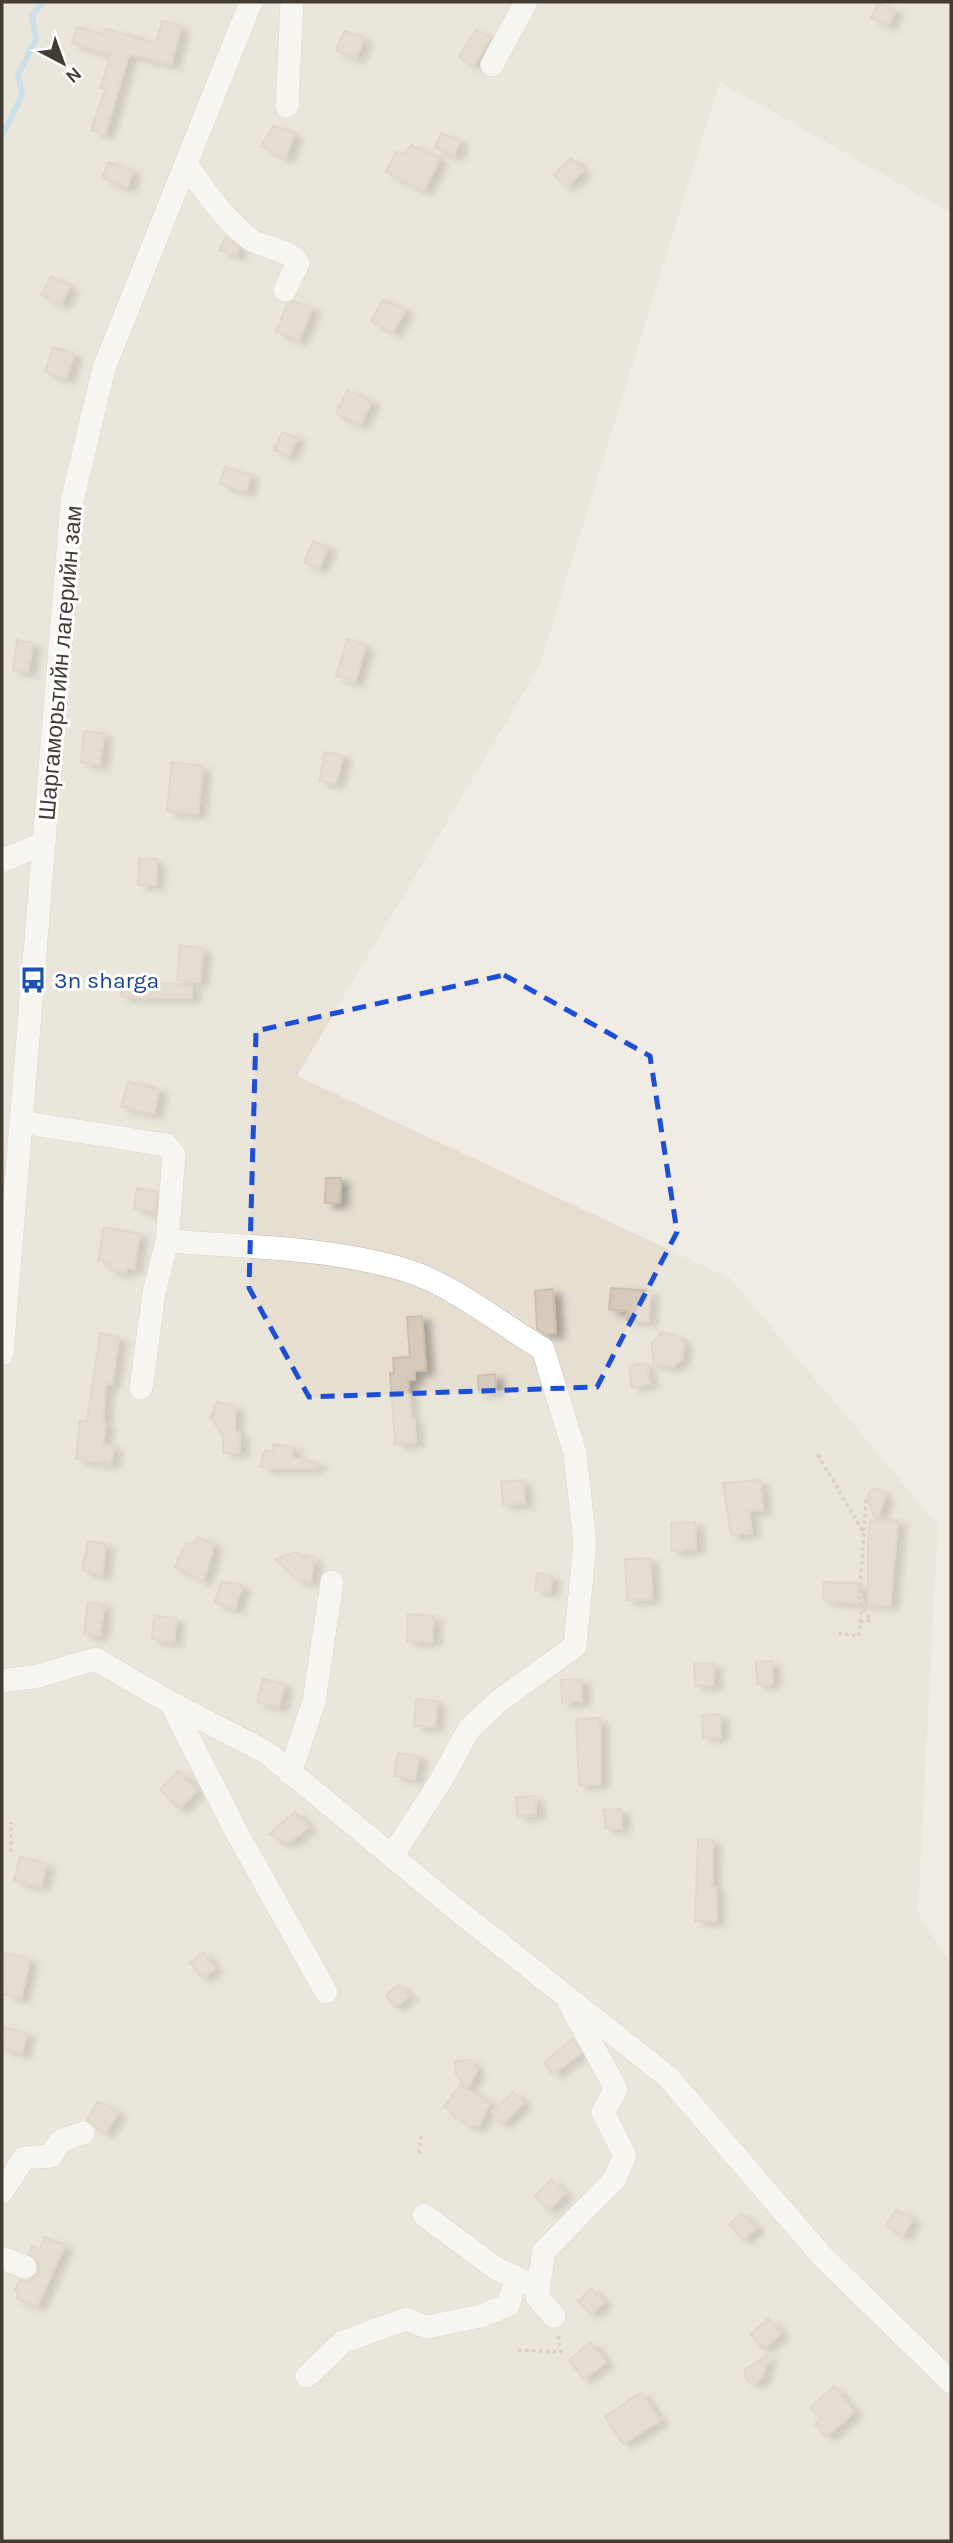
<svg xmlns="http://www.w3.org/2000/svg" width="953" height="2543" font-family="Karla,sans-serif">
	<defs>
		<filter id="shadow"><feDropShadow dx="8" dy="4.5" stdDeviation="3.5" flood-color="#0004"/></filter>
	</defs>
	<rect width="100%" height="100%" fill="#f1ece3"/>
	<!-- residential -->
	<path fill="#e5ded1" d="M2 2H951V213L720 82 540 665 297 1076 730 1278 938 1525 918 1913 951 1963V2541H2Z"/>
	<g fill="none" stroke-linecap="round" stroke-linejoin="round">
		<!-- stream -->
		<path stroke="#9fd1ee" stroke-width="6" d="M2 136 22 95 18 74 36 40 32 15 43 2"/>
	</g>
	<!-- building -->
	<g fill="#d6cabc" stroke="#cdbfac" stroke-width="2" filter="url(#shadow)">
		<path d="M878 3 895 11 888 26 871 18Z"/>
		<path d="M162 21 181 26 171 65 129 54 105 135 91 130 105 89 100 88 111 55 72 43 77 27 104 35 106 29 156 43Z"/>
		<path d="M476 29 490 38 473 66 459 57Z"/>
		<path d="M344 31 364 38 356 59 336 51Z"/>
		<path d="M273 126 295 133 285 158 261 146Z"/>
		<path d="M441 133 460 141 454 156 435 147Z"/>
		<path d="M411 145 440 159 424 191 386 172 396 152 406 154Z"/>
		<path d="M571 158 583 171 566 187 554 175Z"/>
		<path d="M109 162 133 171 127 188 102 178Z"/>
		<path d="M226 237 239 248 236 256 219 250Z"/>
		<path d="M51 276 70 286 61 305 41 295Z"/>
		<path d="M383 299 405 310 393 333 371 321Z"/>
		<path d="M293 301 312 308 299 341 276 332 287 304Z"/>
		<path d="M53 347 74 354 66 379 45 372Z"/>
		<path d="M347 390 371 401 361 425 336 414Z"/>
		<path d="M282 432 297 438 289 457 274 450Z"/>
		<path d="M225 467 251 475 246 492 220 484Z"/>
		<path d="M313 541 328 547 319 569 304 563Z"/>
		<path d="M347 639 366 645 355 682 336 676Z"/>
		<path d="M17 640 33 643 28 672 13 670Z"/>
		<path d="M84 731 104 733 100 765 81 762Z"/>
		<path d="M325 752 343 755 336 784 319 781Z"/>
		<path d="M172 762 203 766 198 814 167 811Z"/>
		<path d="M139 859H157L156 885H138Z"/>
		<path d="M180 945 203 948 200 982 177 980Z"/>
		<path d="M123 981 192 985V998L121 997Z"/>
		<path d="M128 1081 159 1089 154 1114 121 1107Z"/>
		<path d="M326 1178H341L340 1203H325Z"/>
		<path d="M137 1188 157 1192 155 1213 134 1208Z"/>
		<path d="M104 1227 140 1234 134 1269 127 1267 126 1273 109 1270 111 1263 98 1260Z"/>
		<path d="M611 1288 651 1291 648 1322 627 1320 628 1311 609 1309Z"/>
		<path d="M553 1289 556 1333 545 1334 537 1329 535 1291Z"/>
		<path d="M422 1316 426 1371H415V1380H408L411 1418H414L416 1442 395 1444 390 1373H394L393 1358 410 1357 407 1317Z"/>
		<path d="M661 1332 677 1336 684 1344 682 1359 673 1367 653 1364 652 1344Z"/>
		<path d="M100 1333 119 1337 112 1384 106 1383 103 1423 106 1424 103 1445 114 1446 111 1464 76 1459 80 1420 87 1421Z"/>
		<path d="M646 1363 650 1383 632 1388 629 1366Z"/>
		<path d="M495 1374 496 1392 479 1394 478 1376Z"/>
		<path d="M217 1401 236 1407 234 1432H240V1452L223 1453V1436L211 1417Z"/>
		<path d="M273 1444 294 1447 292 1457 318 1463 317 1468 269 1469 260 1466 265 1450 274 1452Z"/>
		<path d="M523 1480 525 1503 503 1505 501 1482Z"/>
		<path d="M760 1480 763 1510 749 1511 752 1533 731 1535 723 1483Z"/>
		<path d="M875 1489H880L885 1497 877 1520H898L890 1606 868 1604V1543L870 1520H876L867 1499 870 1491Z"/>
		<path d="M695 1522 696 1549 672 1551 671 1523Z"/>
		<path d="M197 1536 214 1545 204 1581 175 1567 186 1543 195 1544Z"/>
		<path d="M88 1541 106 1544 102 1575 82 1570Z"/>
		<path d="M296 1552 305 1559 314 1556 311 1583 297 1579 275 1559Z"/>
		<path d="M650 1558 652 1599 627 1600 625 1559Z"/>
		<path d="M537 1573 552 1576 550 1592 535 1590Z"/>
		<path d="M222 1581 242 1585 235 1609 215 1602Z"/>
		<path d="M824 1582 857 1583 864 1604 823 1600Z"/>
		<path d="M88 1602 104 1604 100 1636 84 1634Z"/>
		<path d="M408 1614 434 1616 432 1642 407 1641Z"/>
		<path d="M154 1616 176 1618 174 1642 152 1639Z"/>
		<path d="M772 1661 773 1684 757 1685 756 1662Z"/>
		<path d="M713 1663 714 1685 695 1686 694 1664Z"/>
		<path d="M263 1679 284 1684 279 1707 257 1702Z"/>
		<path d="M582 1679V1701L562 1703 561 1680Z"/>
		<path d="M416 1699 437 1701 435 1727 414 1726Z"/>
		<path d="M720 1714 721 1736 703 1738 702 1715Z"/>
		<path d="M600 1718 601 1784 579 1785 576 1719Z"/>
		<path d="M398 1753 419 1756 415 1779 394 1776Z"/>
		<path d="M178 1771 197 1791 179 1809 160 1789Z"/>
		<path d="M535 1796 536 1815 517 1816 516 1797Z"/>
		<path d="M621 1809 622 1828 605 1829 604 1810Z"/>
		<path d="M295 1812 308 1827 292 1841 282 1842 269 1834Z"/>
		<path d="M698 1839 713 1840 712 1887H716L717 1921H695Z"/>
		<path d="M20 1857 47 1864 41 1887 14 1880Z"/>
		<path d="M2 1952 30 1959 21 1998 5 1995 7 1986 2 1985Z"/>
		<path d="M203 1952 215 1968 202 1978 190 1963Z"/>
		<path d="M399 1984 409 1996 395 2007 386 1995Z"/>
		<path d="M2 2027 27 2033 22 2053 2 2048Z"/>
		<path d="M573 2039 581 2053 553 2074 544 2062Z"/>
		<path d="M471 2060 477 2070 467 2089 490 2103 479 2126H469L444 2107 460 2085 465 2088 456 2074 455 2061Z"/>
		<path d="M513 2092 524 2103 502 2124 492 2112Z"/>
		<path d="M98 2101 118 2113 105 2134 87 2120Z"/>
		<path d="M551 2180 565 2194 548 2210 535 2196Z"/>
		<path d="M897 2209 913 2220 902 2236 886 2225Z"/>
		<path d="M742 2213 756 2228 743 2240 729 2224Z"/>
		<path d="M44 2237 65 2245 37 2307 16 2298 19 2291 15 2290 19 2280 28 2281 38 2273 39 2264 29 2254 32 2246 40 2249Z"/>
		<path d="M591 2288 604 2302 591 2314 578 2301Z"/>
		<path d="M769 2318 781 2333 763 2349 750 2334Z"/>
		<path d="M591 2342 606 2362 584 2379 569 2360Z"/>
		<path d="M769 2354 762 2378 756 2383 749 2382 745 2376V2369Z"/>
		<path d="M834 2386 854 2412 826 2437 815 2424 821 2419 810 2408Z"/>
		<path d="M641 2392 660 2421 623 2444 605 2417Z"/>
	</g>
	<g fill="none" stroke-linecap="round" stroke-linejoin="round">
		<!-- minor casing -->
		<g stroke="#bfb6a9" stroke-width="24">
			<g id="minor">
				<path d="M492 65 526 2"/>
				<path d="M287 106 292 2"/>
				<path d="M186 164C205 191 223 218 250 239 264 249 288 248 298 263L285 290"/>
				<path d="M2 861 44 843"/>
				<path d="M21 1122 166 1145 174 1155 167 1241 154 1293 141 1388"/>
				<path d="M167 1241C245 1247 329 1247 405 1270 454 1285 499 1323 543 1349L575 1453 585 1543 575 1646 499 1701 469 1729 440 1782 392 1856"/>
				<path d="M2 1354 72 501 104 368 251 2"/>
				<path d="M2 1681 38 1676 95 1659 171 1703 266 1752 457 1910 668 2077 822 2256 951 2382"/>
				<path d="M171 1703 237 1833 326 1992"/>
				<path d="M290 1773 314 1701 332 1582"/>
				<path d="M2 2192 24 2158 51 2156 60 2141 83 2133"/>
				<path d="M424 2215 497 2269 528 2283"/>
				<path d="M2 2258 25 2267"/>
				<path d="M554 2316 537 2297 544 2251 614 2180 625 2156 603 2112 616 2089 570 2004"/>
				<path d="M307 2376 343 2342 406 2319 427 2327 481 2316 508 2305 517 2278"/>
			</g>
		</g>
		<!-- path -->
		<g stroke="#beaf97" stroke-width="3.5" stroke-dasharray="3.5 3.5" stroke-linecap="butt">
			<path d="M818 1455 864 1533 859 1602 871 1620 860 1622 859 1636 834 1633"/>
			<path d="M864 1531 866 1499"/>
			<path d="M860 1622 862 1607"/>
			<path d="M11 1852V1822"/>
			<path d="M419 2153 421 2134"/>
			<path d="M518 2350 561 2352 558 2334"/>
		</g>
		<!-- minor -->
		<use href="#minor" stroke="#fff" stroke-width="23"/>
	</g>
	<!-- marked area -->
	<path d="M0 0H953V2543H0ZM504 975 650 1056 677 1232 597 1387 309 1397 249 1288 256 1031Z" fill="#f1ece3" fill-opacity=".55" fill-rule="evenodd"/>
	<path fill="none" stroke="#1d4ed8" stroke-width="5" stroke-dasharray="14 9" stroke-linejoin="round" d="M504 975 650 1056 677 1232 597 1387 309 1397 249 1288 256 1031Z"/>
	<!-- icons -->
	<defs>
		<g id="bus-bare" transform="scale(2.1)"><path d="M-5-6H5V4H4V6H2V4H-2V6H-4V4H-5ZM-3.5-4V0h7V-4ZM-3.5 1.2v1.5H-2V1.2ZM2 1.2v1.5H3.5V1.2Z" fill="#1a4fb4" stroke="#fff" stroke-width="2.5" paint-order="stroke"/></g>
	</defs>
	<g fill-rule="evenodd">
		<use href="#bus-bare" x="33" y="980"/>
	</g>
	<g text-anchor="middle" stroke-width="6" stroke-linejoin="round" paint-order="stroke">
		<!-- street labels -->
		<g font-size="23" fill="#433c33" stroke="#fff">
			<text transform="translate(60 663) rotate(-85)" y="8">Шаргаморьтийн лагерийн зам</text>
		</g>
		<!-- transit labels -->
		<g font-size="23" fill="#164399" stroke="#fff" text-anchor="start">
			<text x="54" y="988">3n sharga</text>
		</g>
	</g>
	<!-- border -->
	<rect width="953" height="2543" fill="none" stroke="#433c33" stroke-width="7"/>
	<!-- north arrow -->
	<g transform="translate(63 63) rotate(139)" stroke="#ffffff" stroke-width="5" paint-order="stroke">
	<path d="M0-5L12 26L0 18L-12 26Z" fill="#433c33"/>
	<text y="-10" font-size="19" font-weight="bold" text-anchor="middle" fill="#433c33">N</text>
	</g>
</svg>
